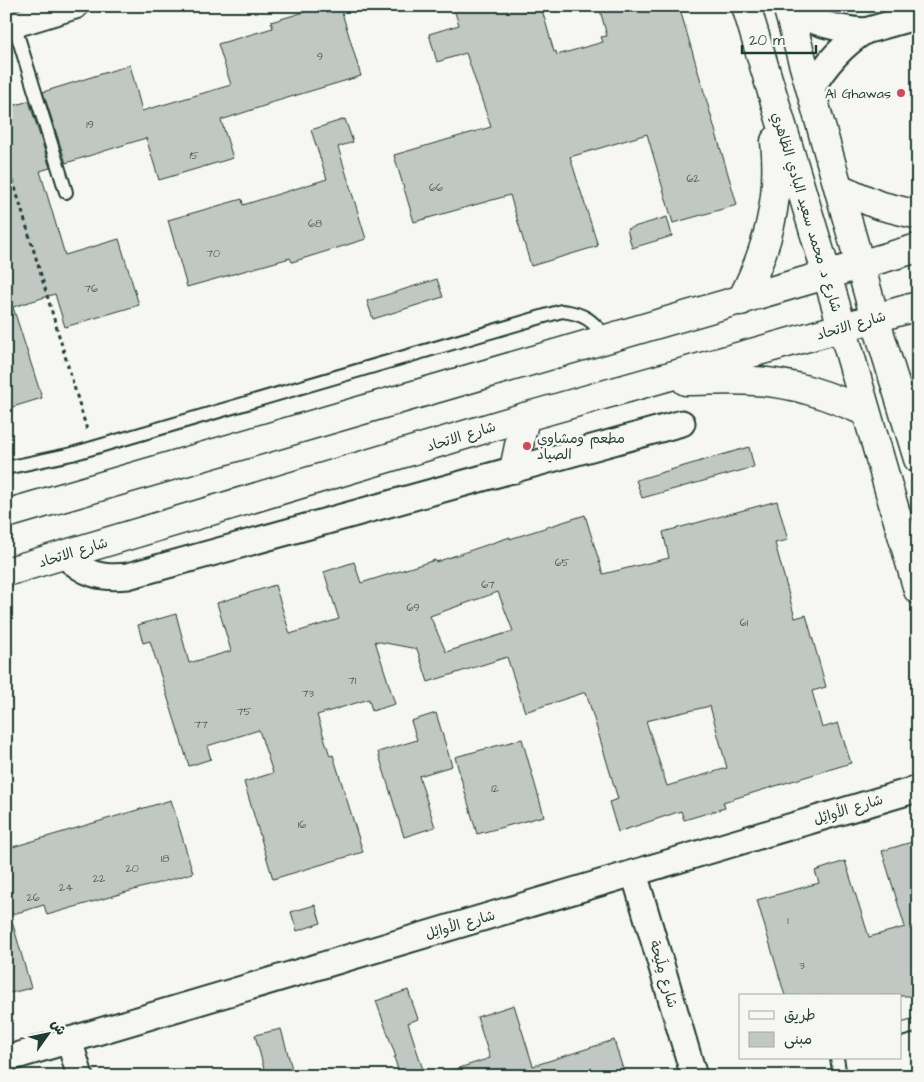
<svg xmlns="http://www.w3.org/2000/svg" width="924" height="1082" font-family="'Architects Daughter','Playpen Sans Arabic',sans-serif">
	<rect width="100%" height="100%" fill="#f6f6f2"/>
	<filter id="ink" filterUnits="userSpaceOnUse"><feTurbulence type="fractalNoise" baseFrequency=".02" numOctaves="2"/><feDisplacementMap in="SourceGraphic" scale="10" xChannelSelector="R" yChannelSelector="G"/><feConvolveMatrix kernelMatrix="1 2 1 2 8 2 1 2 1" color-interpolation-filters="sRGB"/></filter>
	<g filter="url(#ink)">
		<!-- building -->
		<g fill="#c1c8c3" stroke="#1f3d34" fill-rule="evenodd">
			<path d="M324 6H340L361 76 267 104V105L221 120 233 158 159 180 146 138 66 163 43 92 130 65 142 111 231 85 218 44 273 28 271 22Z"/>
			<path d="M453 6H541L554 52 556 51 557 55 603 42 601 37 607 36 599 6H679L737 205 673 223 647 134 570 157 598 246 531 266 510 195 414 222 394 155 491 127 466 53 437 62 429 34 459 25Z"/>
			<path d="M29 101 50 168 40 171 65 255 119 239 139 305 65 327 55 294 13 307 42 398 6 409V108Z"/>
			<path d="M345 119 353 142 338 147 366 239 292 262 290 258 187 287 168 220 242 199 243 205 327 179 311 130Z"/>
			<path d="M667 217 672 236 632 248 627 229Z"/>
			<path d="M437 279 443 297 373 319 367 301Z"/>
			<path d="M749 447 754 467 642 498 636 480Z"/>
			<path d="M777 501 788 540 775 543 795 618 806 615 826 687 812 691 822 728 838 723 851 763 723 802 725 808 684 820 681 811 618 832 609 802 618 799 586 692 525 712 507 657 428 682 417 649 375 641 395 704 372 711 369 699 317 715 330 756 333 755 363 852 273 879 244 782 273 773 259 730 207 746 211 759 189 766 150 641 143 643 138 625 176 614 189 663 231 651 217 603 275 585 290 634 339 619 324 572 354 562 361 583 435 560 436 562 510 537V539L585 515 603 574 669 558 663 532ZM498 592 513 631 446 652 430 616ZM710 706 727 768 667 786 646 721Z"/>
			<path d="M436 713 452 766 419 776 435 827 404 837 378 752 417 740 411 721Z"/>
			<path d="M522 739 544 816 477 834 455 757Z"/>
			<path d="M171 800 193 873 47 915 44 905 6 916V849Z"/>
			<path d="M915 841 918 851V996H785L757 900 819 883 815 871 845 861 869 937 905 927 882 851Z"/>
			<path d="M315 905 321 923 297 931 291 912Z"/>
			<path d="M12 921 31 988 6 994V922Z"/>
			<path d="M408 990 418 1019 408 1023 425 1076H400L394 1057H396L376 1001Z"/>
			<path d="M514 1005 533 1066 614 1040 625 1076H448L447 1072 490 1058 477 1017Z"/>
			<path d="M281 1029 294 1076H266L255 1035Z"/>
		</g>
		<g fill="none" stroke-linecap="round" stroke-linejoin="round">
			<!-- lane casing -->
			<g stroke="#1f3d34" stroke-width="16">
				<g id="lane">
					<path d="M14 24 66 192"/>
					<path d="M6 468 72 454 562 311C587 314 593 322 608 339"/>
					<path d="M900 1030 918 1025"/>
					<path d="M837 1058 840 1076"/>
				</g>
			</g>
			<!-- street casing -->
			<g stroke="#1f3d34" stroke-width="29">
				<g id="street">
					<path d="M788 9C814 23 835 29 865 31"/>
					<path d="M6 27 75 6"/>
					<path d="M811 89C825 65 841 46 865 31L918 16"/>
					<path d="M64 555C85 574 100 579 128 576L682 423"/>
					<path d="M634 873 694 1076"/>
					<path d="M69 1040 80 1076"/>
					<path d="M6 1059 914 790 918 787"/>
				</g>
			</g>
			<!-- secondary casing -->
			<g stroke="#1f3d34" stroke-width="31">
				<g id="secondary">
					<path d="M746 6 827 275 918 590"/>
					<path d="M787 6 875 318 918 459"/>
					<path d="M839 188 878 205 918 215"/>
					<path d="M741 301C768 249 781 200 775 141"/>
					<path d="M686 381C709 381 732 379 755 381 795 383 830 396 866 412"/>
					<path d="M514 469 525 417"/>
					<path d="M6 514 918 248"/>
					<path d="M6 572 525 417 918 306"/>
				</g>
			</g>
			<!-- path -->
			<path stroke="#1f3d34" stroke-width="3" stroke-dasharray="4 4" stroke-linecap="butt" d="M6 157 87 430"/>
			<!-- lane -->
			<use href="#lane" stroke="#f6f6f2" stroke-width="12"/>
			<!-- street -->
			<use href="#street" stroke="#f6f6f2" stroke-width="25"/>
			<!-- secondary -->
			<use href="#secondary" stroke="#f6f6f2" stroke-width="28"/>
		</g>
	</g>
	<!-- markers -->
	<g fill="#d1495b" stroke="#f6f6f2" stroke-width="2">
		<circle cx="901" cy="93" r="5"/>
		<circle cx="527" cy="446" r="5"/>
	</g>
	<g text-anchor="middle" stroke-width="5" stroke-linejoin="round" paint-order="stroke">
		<!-- number labels -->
		<g font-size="11" fill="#486058">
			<text x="320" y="60">9</text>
			<text x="90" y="128">19</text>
			<text x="194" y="159">15</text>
			<text x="693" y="182">62</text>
			<text x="436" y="191">66</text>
			<text x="315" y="227">68</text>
			<text x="213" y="257">70</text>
			<text x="91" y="292">76</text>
			<text x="562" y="566">65</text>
			<text x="488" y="588">67</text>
			<text x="413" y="611">69</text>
			<text x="744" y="626">61</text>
			<text x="352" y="684">71</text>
			<text x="308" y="697">73</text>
			<text x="244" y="715">75</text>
			<text x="201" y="728">77</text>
			<text x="495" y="792">12</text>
			<text x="302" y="828">16</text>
			<text x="165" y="862">18</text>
			<text x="132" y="872">20</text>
			<text x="99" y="882">22</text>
			<text x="66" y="891">24</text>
			<text x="33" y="901">26</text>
			<text x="788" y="924">1</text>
			<text x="802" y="969">3</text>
		</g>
		<!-- poi labels -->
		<g font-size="14" fill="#1f3d34" stroke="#f6f6f2" text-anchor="end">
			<text x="891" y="98">Al Ghawas</text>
			<text x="537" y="443" text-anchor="start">مطعم ومشاوي<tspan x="537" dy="16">الصياد</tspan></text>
		</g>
		<!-- street labels -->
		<g font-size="14" fill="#1f3d34" stroke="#f6f6f2">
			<text transform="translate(807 212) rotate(73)" y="5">شارع د. محمد سعيد البادي الظاهري</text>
			<text transform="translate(851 325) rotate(-16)" y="5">شارع الاتحاد</text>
			<text transform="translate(461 436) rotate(-17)" y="5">شارع الاتحاد</text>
			<text transform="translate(73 552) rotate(-17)" y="5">شارع الاتحاد</text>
			<text transform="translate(848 809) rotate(-17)" y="5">شارع الأوائِل</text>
			<text transform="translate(460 924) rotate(-16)" y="5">شارع الأوائِل</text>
			<text transform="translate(664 974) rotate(74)" y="5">شارع مِلَيحة</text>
		</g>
	</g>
	<!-- margin -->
	<rect width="924" height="1082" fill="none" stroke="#f6f6f2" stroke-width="25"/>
	<rect x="12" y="12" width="899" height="1057" fill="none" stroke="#1f3d34" stroke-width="2" filter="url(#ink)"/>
	<!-- legend -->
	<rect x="739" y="994" width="162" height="65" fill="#f6f6f2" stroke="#a0aca6"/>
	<rect x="749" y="1011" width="25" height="8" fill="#f6f6f2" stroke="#a0aca6"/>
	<text x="784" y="1020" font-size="15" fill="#1f3d34">طريق</text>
	<rect x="749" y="1032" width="25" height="15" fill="#c1c8c3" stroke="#a0aca6"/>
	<text x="784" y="1044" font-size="15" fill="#1f3d34">مبنى</text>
	<!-- north arrow -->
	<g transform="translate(48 1034) rotate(57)" stroke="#f6f6f2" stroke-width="4" paint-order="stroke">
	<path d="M0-4L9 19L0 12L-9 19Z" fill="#1f3d34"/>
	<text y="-8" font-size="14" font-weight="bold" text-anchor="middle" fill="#1f3d34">ش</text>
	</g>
	<!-- scale -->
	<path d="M742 45v8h74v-8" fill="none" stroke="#1f3d34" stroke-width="2.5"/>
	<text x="749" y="45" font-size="15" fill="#1f3d34" stroke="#f6f6f2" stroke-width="4" paint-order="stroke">20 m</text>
</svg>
